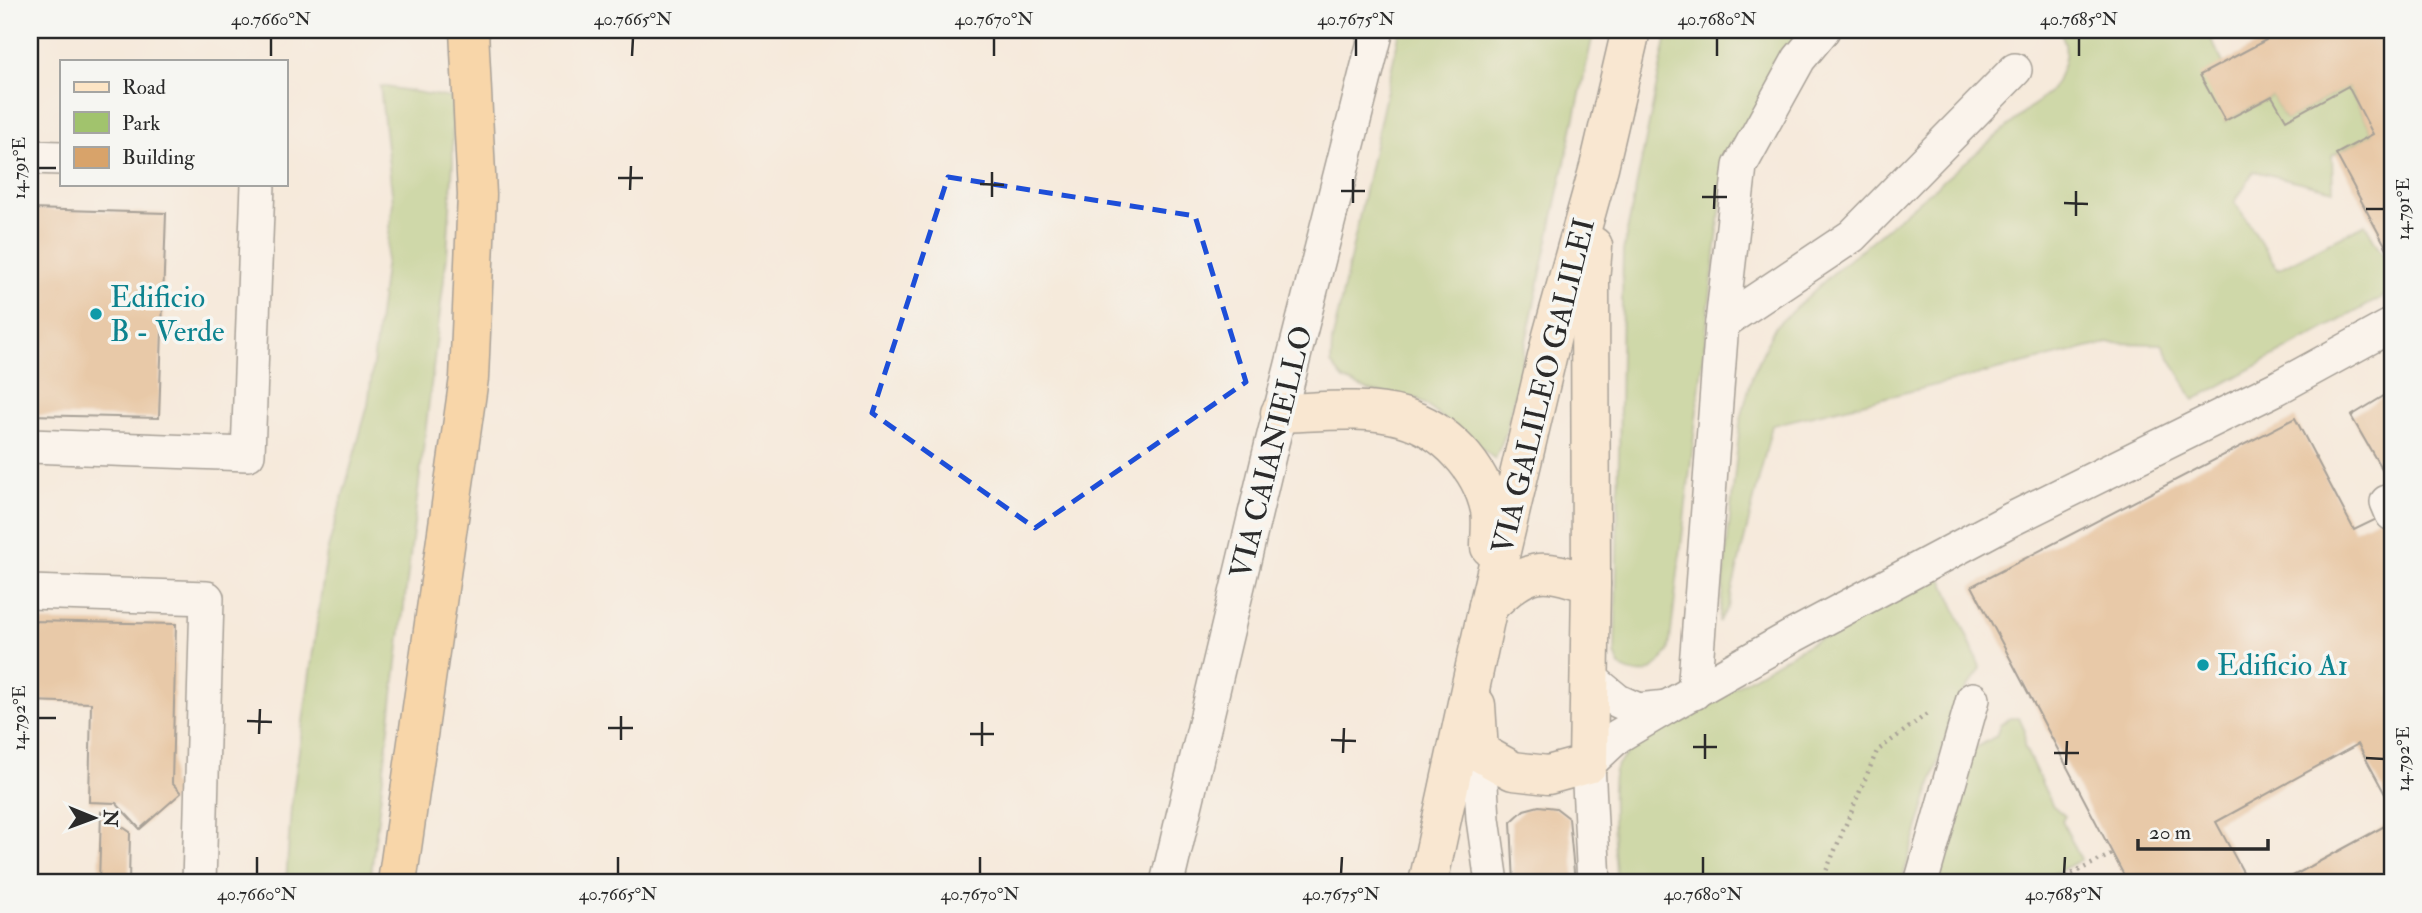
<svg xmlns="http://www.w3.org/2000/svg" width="2422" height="913" font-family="'IM FELL Double Pica',serif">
	<rect width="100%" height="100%" fill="#f6f6f2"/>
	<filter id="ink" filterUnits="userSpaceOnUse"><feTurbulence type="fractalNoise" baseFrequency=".0143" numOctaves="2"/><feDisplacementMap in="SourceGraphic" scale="14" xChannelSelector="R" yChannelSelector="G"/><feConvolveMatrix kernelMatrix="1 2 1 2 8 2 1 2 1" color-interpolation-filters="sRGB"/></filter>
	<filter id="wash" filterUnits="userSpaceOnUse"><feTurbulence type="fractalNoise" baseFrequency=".00686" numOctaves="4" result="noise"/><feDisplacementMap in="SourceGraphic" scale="28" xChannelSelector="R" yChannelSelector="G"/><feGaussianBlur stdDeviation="1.57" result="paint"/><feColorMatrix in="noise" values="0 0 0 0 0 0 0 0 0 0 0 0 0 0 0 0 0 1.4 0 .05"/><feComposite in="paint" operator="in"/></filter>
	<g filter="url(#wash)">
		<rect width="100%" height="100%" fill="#f5eadb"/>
		<!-- green -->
		<g fill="#a1c36d" stroke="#66774c" stroke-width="2">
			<path d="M1400 30H1594L1506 433 1495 459 1418 399 1370 391 1344 380 1331 364 1332 342Z"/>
			<path d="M1668 30H1807L1723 187 1669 650C1655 671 1645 681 1620 667L1615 654 1623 251Z"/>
			<path d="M2059 30H2217L2209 35 2223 63 2225 121 2272 96 2286 120 2348 86 2373 134 2332 155 2333 190 2254 171 2235 202 2278 269 2365 224 2392 271V292L2194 400 2162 344 2108 343 1772 425 1728 607 1719 622 1740 423 1752 376 1774 328 1833 273 2049 92C2062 75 2073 50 2059 30Z"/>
			<path d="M380 86 452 98 453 162 447 255 370 883H286L291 807 327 552 368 405 393 202Z"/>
			<path d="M1938 578 1943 580 1981 669 1956 703 1901 883H1617C1615 864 1609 781 1616 768 1622 756 1634 748 1643 740L1816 640 1932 579Z"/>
			<path d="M2010 718H2019L2025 731 2024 746 2052 805 2065 816 2062 821 2081 860 2036 883H1937L1974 749 1996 736 2000 725Z"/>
		</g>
		<g id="blocks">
			<!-- building -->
			<g fill="#d8a36a">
				<path d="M2261 30H2392V258L2336 154 2373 134 2348 86 2286 120 2272 96 2225 121 2200 75 2266 40Z"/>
				<path d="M30 209 166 213 159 418 30 415Z"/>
				<path d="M2392 391V487L2351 416Z"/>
				<path d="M2295 418 2354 530 2391 512 2392 514V807L2358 744 2216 822 2249 883H2128L1972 586Z"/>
				<path d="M30 621 176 624 172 783 181 793 140 829 116 803 89 802 91 703 30 701Z"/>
				<path d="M1539 806 1556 808 1569 818 1575 883H1514L1511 822 1524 810Z"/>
				<path d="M101 812 130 832 129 883H99Z"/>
				<path d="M2392 822V883H2280Z"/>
			</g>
		</g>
	</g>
	<g filter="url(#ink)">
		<use href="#blocks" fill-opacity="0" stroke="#494845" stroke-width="2"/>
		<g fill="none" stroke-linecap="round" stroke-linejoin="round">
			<!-- street casing -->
			<g stroke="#494845" stroke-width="36">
				<g id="street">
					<path d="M30 157 61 158"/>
					<path d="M1722 323 1852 236 2015 70"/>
					<path d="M30 446 248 454 258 184"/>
					<path d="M2392 500 2387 502 2392 514"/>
					<path d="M30 592 207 598 199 883"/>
					<path d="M1589 677 1618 701 1638 710 1667 707 1618 736 1588 764 1594 883"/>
					<path d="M1694 693 1722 323 1740 166 1799 59 1823 30"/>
					<path d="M1667 707 1789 638 2010 520 2277 388 2392 325"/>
					<path d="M1479 752 1483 819 1492 883"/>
					<path d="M1167 883 1272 443 1377 30"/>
					<path d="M1921 883 1973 699"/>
				</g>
			</g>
			<!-- secondary casing -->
			<g stroke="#494845" stroke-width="41">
				<g id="secondary">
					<path d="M1280 413C1319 412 1364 406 1403 417 1445 429 1481 467 1490 510 1492 522 1490 535 1490 547"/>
					<path d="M1488 606C1529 567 1538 566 1591 584"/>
					<path d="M1476 705 1479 752 1513 771 1548 775 1588 764 1591 584 1590 280 1593 246"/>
					<path d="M1428 883 1488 606 1552 336 1599 167 1631 30"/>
				</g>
			</g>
			<!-- highway casing -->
			<g stroke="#494845" stroke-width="41">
				<path id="highway" d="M397 883 469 378 477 195 469 30"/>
			</g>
			<!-- path -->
			<g stroke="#494845" stroke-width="4.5" stroke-dasharray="2 5" stroke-linecap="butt">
				<path d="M1821 883 1877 751 1927 714"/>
				<path d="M2053 883 2112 854"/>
			</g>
			<!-- street -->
			<use href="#street" stroke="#fff" stroke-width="33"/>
			<!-- secondary -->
			<use href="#secondary" stroke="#fde5c5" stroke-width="38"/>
			<!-- highway -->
			<use href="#highway" stroke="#fabe6e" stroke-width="38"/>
		</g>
	</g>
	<!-- marked area -->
	<path d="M0 0H2422V913H0ZM948 177 1195 216 1246 382 1035 528 872 413Z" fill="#f5eadb" fill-opacity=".55" fill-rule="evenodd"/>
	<path fill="none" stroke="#1d4ed8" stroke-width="5" stroke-dasharray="14 9" stroke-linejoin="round" d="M948 177 1195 216 1246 382 1035 528 872 413Z"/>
	<!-- ticks -->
	<path fill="none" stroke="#2b2b2b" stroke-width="2.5" d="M271 56V38M632 56 633 38M994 56V38M1356 56V38M1717 56V38M2079 56V38M38 168H56M618 178H643M980 184 1004 185M630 190 631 166M1341 191H1365M992 197V172M1702 197H1727M1353 203V179M2064 203 2088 204M1714 209 1715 185M2366 209H2384M2076 216V191M38 718H56M247 721 272 722M608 728H633M259 734 260 709M970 734H994M621 740V716M1331 740 1356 741M982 746V722M1693 747H1717M1343 753 1344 728M2054 753H2079M2366 758 2384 759M1705 759V734M2066 765 2067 741M257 874V857M618 874V857M980 874V857M1341 874 1342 857M1703 874V857M2064 874 2065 857"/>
	<!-- markers -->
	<g fill="#0f9aa8" stroke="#f6f6f2" stroke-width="2.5">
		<circle cx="96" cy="314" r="7"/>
		<circle cx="2203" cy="665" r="7"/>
	</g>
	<g text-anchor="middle" stroke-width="7" stroke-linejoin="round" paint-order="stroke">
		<!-- culture labels -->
		<g font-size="30" fill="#0d838f" stroke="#f6f6f2" text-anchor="start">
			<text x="110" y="307">Edificio<tspan x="110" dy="34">B - Verde</tspan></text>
			<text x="2217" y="675">Edificio A1</text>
		</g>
		<!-- street labels -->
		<g font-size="30" fill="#2b2b2b" stroke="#f6f6f2">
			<text transform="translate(1543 386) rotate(-76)" y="10">VIA GALILEO GALILEI</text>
			<text transform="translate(1271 452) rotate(-76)" y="10">VIA CAIANIELLO</text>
		</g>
	</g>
	<!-- margin -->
	<rect width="2422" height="913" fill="none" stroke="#f6f6f2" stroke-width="77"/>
	<!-- legend -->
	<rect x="60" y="60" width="228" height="126" fill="#f6f6f2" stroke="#a5a5a2" stroke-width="2"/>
	<rect x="74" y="82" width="35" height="10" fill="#fde5c5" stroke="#a5a5a2" stroke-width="2"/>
	<text x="122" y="94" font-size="21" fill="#2b2b2b">Road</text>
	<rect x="74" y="112" width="35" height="21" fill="#a1c36d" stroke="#a5a5a2" stroke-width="2"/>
	<text x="122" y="130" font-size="21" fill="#2b2b2b">Park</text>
	<rect x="74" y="147" width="35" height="21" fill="#d8a36a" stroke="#a5a5a2" stroke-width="2"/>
	<text x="122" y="164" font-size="21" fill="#2b2b2b">Building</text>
	<!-- north arrow -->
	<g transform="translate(94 818) rotate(91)" stroke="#f6f6f2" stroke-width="5" paint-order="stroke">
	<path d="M0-5L12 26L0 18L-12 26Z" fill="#2b2b2b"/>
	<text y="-10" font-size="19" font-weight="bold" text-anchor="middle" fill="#2b2b2b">N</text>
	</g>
	<!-- scale -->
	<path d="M2138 839v10h130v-10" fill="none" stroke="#2b2b2b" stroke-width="3.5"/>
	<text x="2149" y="839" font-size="21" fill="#2b2b2b" stroke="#f6f6f2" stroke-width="5" paint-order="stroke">20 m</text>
	<rect x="38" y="38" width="2346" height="836" fill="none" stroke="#2b2b2b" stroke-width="2.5"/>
	<g font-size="18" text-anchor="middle" fill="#2b2b2b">
		<text x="271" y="25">40.7660°N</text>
		<text x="633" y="25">40.7665°N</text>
		<text x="994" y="25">40.7670°N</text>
		<text x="1356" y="25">40.7675°N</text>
		<text x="1717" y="25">40.7680°N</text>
		<text x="2079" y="25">40.7685°N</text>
		<text transform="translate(19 168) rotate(-90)" y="6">14.791°E</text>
		<text transform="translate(2403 209) rotate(-90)" y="6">14.791°E</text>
		<text transform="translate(19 718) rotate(-90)" y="6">14.792°E</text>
		<text transform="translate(2403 759) rotate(-90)" y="6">14.792°E</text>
		<text x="257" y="900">40.7660°N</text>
		<text x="618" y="900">40.7665°N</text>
		<text x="980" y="900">40.7670°N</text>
		<text x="1341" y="900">40.7675°N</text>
		<text x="1703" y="900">40.7680°N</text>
		<text x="2064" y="900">40.7685°N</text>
	</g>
</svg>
